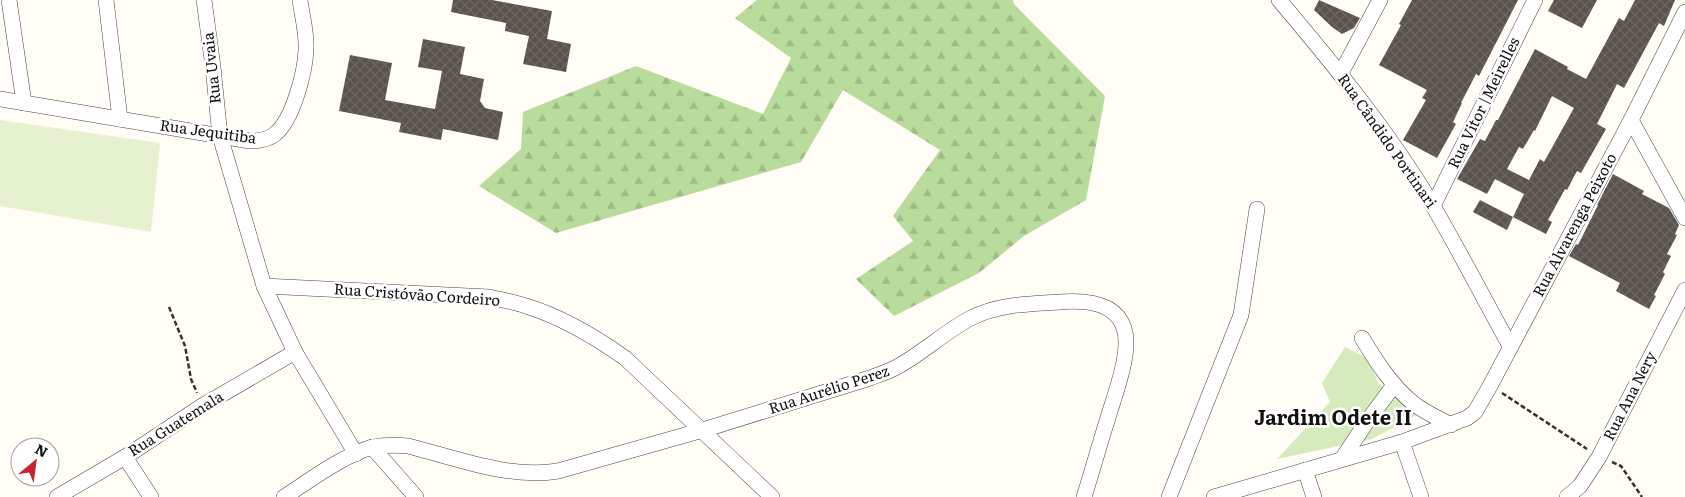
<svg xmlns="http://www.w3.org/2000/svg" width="1685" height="497" font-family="Literata,serif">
	<defs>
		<pattern id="forest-firs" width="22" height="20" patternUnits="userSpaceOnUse" patternTransform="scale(1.25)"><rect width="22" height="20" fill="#b9dc9c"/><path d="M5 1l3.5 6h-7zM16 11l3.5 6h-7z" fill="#9ebc85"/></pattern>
		<pattern id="building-cross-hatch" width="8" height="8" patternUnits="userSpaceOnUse" patternTransform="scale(1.25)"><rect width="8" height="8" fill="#5a524d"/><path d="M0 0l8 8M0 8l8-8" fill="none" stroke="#6d6662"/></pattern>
	</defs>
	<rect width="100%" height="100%" fill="#fffdf5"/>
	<!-- grass -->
	<path fill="#d5ebbd" d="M1345 347 1369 359 1378 383 1418 414 1372 439 1277 459 1330 402 1322 383Z"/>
	<!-- forest -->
	<path fill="url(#forest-firs)" d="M757 0H1013L1014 4 1105 96 1086 200 1024 236 979 273 894 316 856 279 913 241 893 216 940 150 843 90 801 162 556 233 479 186 521 149 523 112 636 66 763 114 791 58 735 18Z"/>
	<!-- pitch -->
	<path fill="#e6f2cf" d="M0 120 160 143 151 232 0 206Z"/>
	<!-- building -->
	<g fill="url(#building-cross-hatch)" fill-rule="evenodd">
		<path d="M453 0H492L552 11 547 39 571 44 566 72 523 64 529 36 505 31 506 23 451 12Z"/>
		<path d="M1319 0 1360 18 1354 28 1342 34 1332 27 1314 10Z"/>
		<path d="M1412 0H1518L1479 76 1476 74 1461 103H1462L1453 122 1456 124 1437 158 1403 140 1426 100 1422 98 1427 90 1379 65 1401 25 1399 24Z"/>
		<path d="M1554 0H1597L1582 28 1548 11Z"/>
		<path d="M1635 0H1675L1664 26 1659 23 1624 88 1617 84 1597 124 1606 129 1581 173 1577 171 1567 190 1565 189 1548 220 1552 222 1546 234 1513 217 1524 194 1495 179 1487 194 1457 179 1480 139 1485 141 1496 120H1498L1535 49 1568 67 1567 69 1586 79 1619 18 1624 21ZM1552 96 1574 108 1544 162 1540 159 1529 180 1507 169 1519 147 1523 149 1534 130 1535 131Z"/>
		<path d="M423 39 465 47 460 74 484 79 480 101 485 108 503 112 498 140 443 129 441 140 399 132 401 123 339 111 350 55 392 63 385 100 435 109 442 71 418 67Z"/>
		<path d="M1613 174 1644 191 1642 194 1669 208 1679 225 1675 234 1677 235 1667 254 1671 256 1663 272 1665 274 1654 295 1656 296 1649 309 1616 291 1620 283 1569 256 1576 244 1578 245 1598 205H1597Z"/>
		<path d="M1480 200 1513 217 1507 230 1473 212Z"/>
	</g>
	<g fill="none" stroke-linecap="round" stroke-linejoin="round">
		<!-- minor casing -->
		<g stroke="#444" stroke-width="16">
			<g id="minor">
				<path d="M9 0 24 103"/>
				<path d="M106 0 120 119"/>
				<path d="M204 0 213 67 220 136 264 286 295 352 356 454"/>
				<path d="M1279 0C1334 65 1389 132 1433 206 1460 252 1484 299 1510 346"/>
				<path d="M1341 73 1380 0"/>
				<path d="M0 99 250 141C259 141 268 140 275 134 293 120 305 72 306 50 307 33 302 16 300 0"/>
				<path d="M1631 120 1685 218"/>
				<path d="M1433 206 1535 0"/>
				<path d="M264 286 489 297C501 300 515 302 526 306 562 317 594 336 625 358L772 497"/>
				<path d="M1362 338C1376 361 1391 385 1413 403 1424 412 1438 418 1451 425"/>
				<path d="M1402 442 1421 497"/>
				<path d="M372 447 416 497"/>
				<path d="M125 457 151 497"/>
				<path d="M1342 459 1366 423 1394 385"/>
				<path d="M1305 470 1314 497"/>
				<path d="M57 497 125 457 202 406 295 352"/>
				<path d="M284 497C309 481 345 454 373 447 384 445 397 445 408 446 456 458 509 479 558 471L703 430 870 378C878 375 887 372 895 368 922 354 944 332 971 318 998 304 1029 304 1059 302 1083 300 1115 301 1124 328 1132 353 1114 396 1107 421 1099 446 1092 472 1084 497"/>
				<path d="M1169 497 1241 315 1257 209"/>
				<path d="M1214 497 1402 442 1467 418 1475 412 1490 386 1631 120 1685 12"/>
				<path d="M1567 497 1580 486 1599 457 1685 290"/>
			</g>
		</g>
		<!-- path -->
		<g stroke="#333" stroke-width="2.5" stroke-dasharray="5 2.5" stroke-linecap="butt">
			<path d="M169 307 185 346 191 379 197 393"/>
			<path d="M1502 393 1587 449"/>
			<path d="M1612 462 1621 466 1642 497"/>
		</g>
		<!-- minor -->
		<use href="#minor" stroke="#fff" stroke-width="15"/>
	</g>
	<g text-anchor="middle" stroke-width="5" stroke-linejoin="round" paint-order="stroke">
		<!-- street labels -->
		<g font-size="15" fill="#111" stroke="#fff">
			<text transform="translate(212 68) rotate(-96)" y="5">Rua Uvaia</text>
			<text transform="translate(1484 103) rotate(-64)" y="5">Rua Vitor |Meirelles</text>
			<text transform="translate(208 132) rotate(8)" y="5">Rua Jequitiba</text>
			<text transform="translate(1387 141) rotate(55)" y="5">Rua Cândido Portinari</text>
			<text transform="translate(1575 225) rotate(-62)" y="5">Rua Alvarenga Peixoto</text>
			<text transform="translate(417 295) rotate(4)" y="5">Rua Cristóvão Cordeiro</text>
			<text transform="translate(829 390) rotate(-18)" y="5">Rua Aurélio Perez</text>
			<text transform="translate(1630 396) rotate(-63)" y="5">Rua Ana Nery</text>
			<text transform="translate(176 424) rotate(-32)" y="5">Rua Guatemala</text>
		</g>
		<!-- district labels -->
		<g font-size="20" font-weight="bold" fill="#111" stroke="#fff">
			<text x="1333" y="425">Jardim Odete II</text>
		</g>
	</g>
	<!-- north arrow -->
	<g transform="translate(35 462) rotate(29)"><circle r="24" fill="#ffffff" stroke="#a0a0a0"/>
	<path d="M0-4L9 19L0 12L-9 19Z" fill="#c4262e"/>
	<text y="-8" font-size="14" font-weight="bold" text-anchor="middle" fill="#111111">N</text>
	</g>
</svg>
